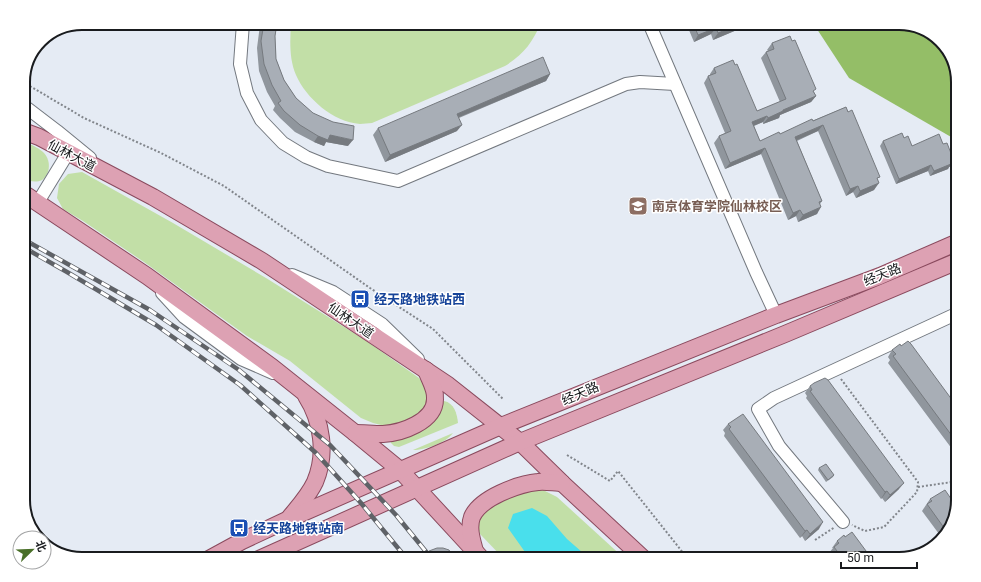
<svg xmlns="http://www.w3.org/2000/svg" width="981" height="582" font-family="Roboto,'Noto Sans SC',sans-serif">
	<rect width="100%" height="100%" fill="#e5ebf4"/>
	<!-- green -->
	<g fill="#c2dfa7">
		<path d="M291 23H541C532 43 524 54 505 66L372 123C368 123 364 124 360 124 333 122 306 98 296 75 289 59 290 40 291 23Z"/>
		<path d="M23 141C30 144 37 147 43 152 51 159 51 174 42 180 36 183 29 181 23 179Z"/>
		<path d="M82 172 173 223 266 278 365 340 419 378 426 387 428 398 427 408 420 417 389 427 373 423 361 418 290 361 247 336 144 262 83 221 63 209 57 198 59 184 68 174Z"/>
		<path d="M444 401C454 403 457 413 458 423L399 447 394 446 391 443 390 439Z"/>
		<path d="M453 433C446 443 425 450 413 450Z"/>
		<path d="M530 489 543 490 557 497 625 559H504L480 534 477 524 487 505Z"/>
	</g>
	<!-- forest -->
	<path fill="#94be67" d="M813 23H899L929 31 950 52 958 79V141L849 78Z"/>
	<!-- water -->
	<path fill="#49dfec" d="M532 508 547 516 567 539 590 559H534L525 552 508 528 513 514Z"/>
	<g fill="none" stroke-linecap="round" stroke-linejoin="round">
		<!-- minor casing -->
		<g stroke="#73787f" stroke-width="14">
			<g id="minor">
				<path d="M243 23 240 64 247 93 261 120 283 143 306 157 328 166 398 181 626 84 640 82 675 84"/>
				<path d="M649 23 756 272 776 315"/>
				<path d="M23 105 57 131 90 158"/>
				<path d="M38 202 68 153"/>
				<path d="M292 275 333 292 382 324 418 359"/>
				<path d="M162 293 184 317 241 359 273 373"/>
				<path d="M843 522 779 446 758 409 774 398 958 313"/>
			</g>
		</g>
		<!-- major casing -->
		<g stroke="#8a4a5e" stroke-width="18">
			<g id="major">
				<path d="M23 131 39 137 153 197 262 261 448 385 520 442 562 483 644 559"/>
				<path d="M23 193 147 276 272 367 355 433 400 470 482 559"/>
				<path d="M355 433C364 433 373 434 383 434 401 433 435 422 435 399 436 389 429 379 426 370"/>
				<path d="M290 517C299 506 309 495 315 482 327 454 322 421 306 396"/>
				<path d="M475 551C472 540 468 528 472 517 480 498 518 484 538 482 545 481 555 483 562 483"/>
				<path d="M209 559 242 541 289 519 501 426 776 315 880 276 958 242"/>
				<path d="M259 559 520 442 785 334 958 261"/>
			</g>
		</g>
		<!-- path -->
		<g stroke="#81858b" stroke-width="2" stroke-dasharray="2 2" stroke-linecap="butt">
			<path d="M23 82 84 118 161 153 224 186 370 288 433 329 503 399"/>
			<path d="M841 379 918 482 917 492 884 527 865 531 852 525"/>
			<path d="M567 455 610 481 618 471 688 559"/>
			<path d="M918 487 952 482 958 484"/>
			<path d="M815 540 835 527"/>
		</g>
		<!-- minor -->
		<use href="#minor" stroke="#fff" stroke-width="12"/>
		<!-- major -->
		<use href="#major" stroke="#dda1b3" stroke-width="16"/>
		<!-- rail casing -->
		<g stroke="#5f6267" stroke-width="4.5">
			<g id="rail">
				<path d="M23 239 150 310 239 370 330 445 396 515 432 559"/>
				<path d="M23 247 67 272 156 325 240 385 316 453 361 503 407 559"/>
			</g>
		</g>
		<!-- rail -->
		<use href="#rail" stroke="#fff" stroke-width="3" stroke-dasharray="9" stroke-linecap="butt"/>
	</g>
	<!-- wall -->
	<g fill="#90969d">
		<path d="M260 23H277L275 36 276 59 284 80 296 98 348 146 326 142 324 146 314 142 295 132 280 118 273 110 275 106 267 92 259 71 257 48 260 25Z"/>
		<path d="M686 23H769L767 26 754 31 751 24 713 40 711 34 694 42Z"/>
		<path d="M772 43 814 92 816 96 811 102 780 115 779 118 763 124V122L754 126 760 141 780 134 846 107 878 180 874 190 856 198 853 192 846 196 818 131 797 141 822 201 820 204 817 214 798 222 796 216 788 220 761 154 725 169 714 143 719 136 725 133 704 83 708 76 710 75V74L714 68 757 111 780 102 761 58 766 52 768 51 767 50Z"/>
		<path d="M550 74 546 81 459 118 457 131 385 162 373 135 378 128Z"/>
		<path d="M904 138 912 146 943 144 954 161 951 166 949 167 948 169 930 176 928 171 896 184 880 146 883 141Z"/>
		<path d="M892 350 958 408V457L888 363 890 360 888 357Z"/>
		<path d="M810 386 899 489 885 502 882 498 881 499 806 398 807 396 805 393Z"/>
		<path d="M728 424 819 529 805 541 802 536 800 538 724 436 725 433 723 430Z"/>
		<path d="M819 468 834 475 833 477 826 482 818 470Z"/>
		<path d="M930 499 950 530 942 538 922 511Z"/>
		<path d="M845 537 872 559H833L829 553 833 548H832L837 541Z"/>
	</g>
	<!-- shaded-wall -->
	<g fill="#767a7f">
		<path d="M743 23H752L751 24 713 40 718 33Z"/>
		<path d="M763 23H769L767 26 754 31 759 25Z"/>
		<path d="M716 28 711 34 694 42 698 35Z"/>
		<path d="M550 74 546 81 452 120 457 114Z"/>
		<path d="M816 96 811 102 780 115 779 118 763 124 768 118 783 110Z"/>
		<path d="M767 116 763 122 748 128 752 122Z"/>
		<path d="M462 125 457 131 385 162 390 155Z"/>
		<path d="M823 125 818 131 790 143 795 137Z"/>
		<path d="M330 135 353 140 348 146 326 142 324 146 314 142 318 136Z"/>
		<path d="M765 148 761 154 725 169 730 163Z"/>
		<path d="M954 161 951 166 949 167 948 169 930 176 934 171Z"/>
		<path d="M931 165 928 171 896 184 899 179Z"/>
		<path d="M879 183 874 190 856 198 860 191Z"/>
		<path d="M858 186 853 192 846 196 850 189Z"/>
		<path d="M821 207 817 214 798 222 803 215Z"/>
		<path d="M800 210 796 216 788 220 793 213Z"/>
		<path d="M904 483 899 489 885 502 890 495Z"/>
		<path d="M887 491 882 498 881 499 885 492Z"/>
		<path d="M823 522 819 529 805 541 810 534Z"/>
		<path d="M807 530 802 536 800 538 805 531Z"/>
	</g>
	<!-- building -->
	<g fill="#a8aeb6" stroke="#767a7f">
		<path d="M264 23H277L275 36 276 59 284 80 296 98 313 113 333 122 354 126 353 140 330 135 328 140 318 136 300 125 284 111 278 103 281 101 272 85 264 64 261 41Z"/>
		<path d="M693 23H743L718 33 716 28 698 35Z"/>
		<path d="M790 36 792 41 795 40 816 89 813 91 816 96 783 110V111L768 118 767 116 752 122 760 141 779 132 780 134 812 119 813 121 846 107 848 112 852 110 880 177 877 178 879 183 860 191 858 186 850 189 823 125 795 137 822 201 819 202 821 207 803 215 800 210 793 213 765 148 730 163 719 136 731 131 708 76 716 73 714 68 733 60 735 65 737 64 757 111 786 99 766 52 774 49 772 43Z"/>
		<path d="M543 57 550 74 457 114 462 125 390 155 378 128Z"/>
		<path d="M902 133 904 138 908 136 912 146 939 134 943 144 947 143 954 161 951 162V164L934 171 931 165 899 179 883 141Z"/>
		<path d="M908 341 911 344 958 408V444L893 356 896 354 892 350 900 344 901 346Z"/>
		<path d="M825 378 828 380 904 483 890 495 887 491 885 492 810 391 812 390 810 386 814 383Z"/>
		<path d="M743 414 823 522 810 534 807 530 805 531 729 429 731 427 728 424Z"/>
		<path d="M826 464 834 475 828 480 819 468Z"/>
		<path d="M945 490 956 506 950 530 947 532 927 504 932 501 930 499Z"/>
		<path d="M852 532 872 559H843L834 547 839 543 837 541 844 535 845 537Z"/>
		<path d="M437 548H443L449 550 455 559H424L429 551Z"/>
	</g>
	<!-- icons -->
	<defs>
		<g id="university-square" transform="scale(1)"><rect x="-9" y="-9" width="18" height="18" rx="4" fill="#8d6e63" stroke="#fff"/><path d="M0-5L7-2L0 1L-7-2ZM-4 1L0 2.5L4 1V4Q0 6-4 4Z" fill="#fff"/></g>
		<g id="bus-square" transform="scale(1)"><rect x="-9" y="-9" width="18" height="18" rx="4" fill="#1a4fb4" stroke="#fff"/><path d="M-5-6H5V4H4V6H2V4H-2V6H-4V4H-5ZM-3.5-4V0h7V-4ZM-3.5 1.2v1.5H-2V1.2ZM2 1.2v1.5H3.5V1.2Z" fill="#fff"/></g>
	</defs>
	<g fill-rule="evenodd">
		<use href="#university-square" x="638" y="206"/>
		<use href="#bus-square" x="360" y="299"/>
		<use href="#bus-square" x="239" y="528"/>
	</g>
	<g text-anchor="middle" stroke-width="3" stroke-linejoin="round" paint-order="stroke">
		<!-- street labels -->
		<g font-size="13" fill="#191b1e" stroke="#fff">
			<text transform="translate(72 155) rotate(28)" y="5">仙林大道</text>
			<text transform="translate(882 274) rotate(-22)" y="5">经天路</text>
			<text transform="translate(351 320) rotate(34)" y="5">仙林大道</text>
			<text transform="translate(580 393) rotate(-23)" y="5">经天路</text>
		</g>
		<!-- education labels -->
		<g font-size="13" font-weight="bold" fill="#785e54" stroke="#fff" text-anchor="start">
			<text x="652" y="211">南京体育学院仙林校区</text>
		</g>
		<!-- transit labels -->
		<g font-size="13" font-weight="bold" fill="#164399" stroke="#fff" text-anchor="start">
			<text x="374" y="304">经天路地铁站西</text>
			<text x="253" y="533">经天路地铁站南</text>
		</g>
	</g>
	<!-- crop -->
	<path d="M0 0H981V582H0ZM82 30H899A52 52 0 0 1 951 82V500A52 52 0 0 1 899 552H82A52 52 0 0 1 30 500V82A52 52 0 0 1 82 30Z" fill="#fff" fill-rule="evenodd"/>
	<path fill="none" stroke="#191b1e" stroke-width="2" d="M82 30H899A52 52 0 0 1 951 82V500A52 52 0 0 1 899 552H82A52 52 0 0 1 30 500V82A52 52 0 0 1 82 30Z"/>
	<!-- north arrow -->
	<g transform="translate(32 550) rotate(67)"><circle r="19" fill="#ffffff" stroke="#a3a4a5"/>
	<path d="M0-3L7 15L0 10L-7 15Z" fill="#496f28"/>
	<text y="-6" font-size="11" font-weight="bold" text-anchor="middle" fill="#191b1e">北</text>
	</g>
	<!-- scale -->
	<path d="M841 562v6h76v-6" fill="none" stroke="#191b1e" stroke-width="2"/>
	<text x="847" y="562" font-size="12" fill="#191b1e" stroke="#ffffff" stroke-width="3" paint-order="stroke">50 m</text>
</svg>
